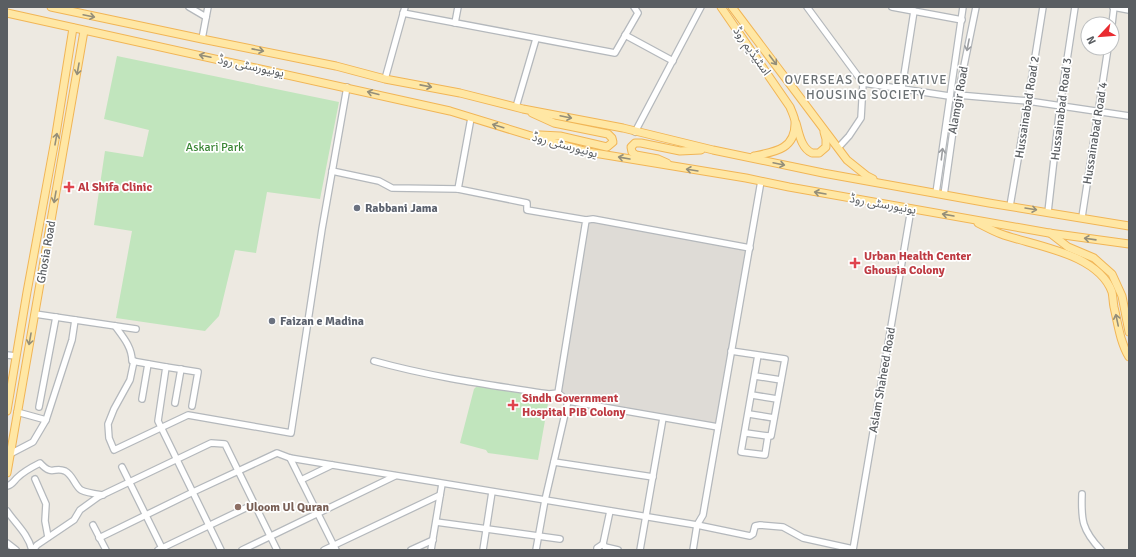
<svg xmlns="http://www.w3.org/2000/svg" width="1136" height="557" font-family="Signika,'Noto Sans Arabic',sans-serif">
	<rect width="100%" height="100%" fill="#ede9e1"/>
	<!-- industrial -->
	<path fill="#dedbd6" d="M586 220 750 248 718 427 568 401 558 393Z"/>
	<!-- green -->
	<g fill="#c1e5bd">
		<path d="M117 56 339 102 320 199 267 192 256 253 235 250 219 316 205 331 116 318 132 231 94 225 105 151 143 157 149 130 104 119Z"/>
		<path d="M478 385 549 398 538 460 488 453 486 450 460 443 474 389Z"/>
	</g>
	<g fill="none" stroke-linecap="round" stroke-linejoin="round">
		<!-- minor casing -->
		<g stroke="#b4b8bc" stroke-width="8">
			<g id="minor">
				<path d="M189 7 206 17"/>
				<path d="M807 7 863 83 949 96"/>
				<path d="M892 7 962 20"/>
				<path d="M1113 7 1129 10"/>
				<path d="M403 13 615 53 638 13 634 7"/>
				<path d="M455 23 458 7"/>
				<path d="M1112 24 1114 7"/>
				<path d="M625 35 673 61"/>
				<path d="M202 39 208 7"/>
				<path d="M385 79 405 7"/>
				<path d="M902 88 914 11"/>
				<path d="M958 95 1028 101 1129 116"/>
				<path d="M516 107 536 39"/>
				<path d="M635 132 701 7"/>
				<path d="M838 148 849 136 861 118 863 83"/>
				<path d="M332 171 379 181 392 188 458 189 527 203V210L586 220 558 393 549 394C490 385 431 377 374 361"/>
				<path d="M458 189 471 118"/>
				<path d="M936 193 963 7"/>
				<path d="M944 195 958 95 976 7"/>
				<path d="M1010 206 1028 101 1043 7"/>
				<path d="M1048 212 1060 106 1075 7"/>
				<path d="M1082 217 1108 48"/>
				<path d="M586 220 593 219 750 248"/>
				<path d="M35 314 136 329"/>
				<path d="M115 326C123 337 132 347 132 361L166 367 158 421 221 550"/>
				<path d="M731 351 785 359 771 436H768L765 455 741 452 758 355"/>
				<path d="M7 355 16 356"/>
				<path d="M134 361 130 380 114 409 108 424 109 438 114 450 188 415 291 433 322 229 347 87"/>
				<path d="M166 367 198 372 192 406"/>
				<path d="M755 376 781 380"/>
				<path d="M558 393 568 401 718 427"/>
				<path d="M752 395 777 399"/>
				<path d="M142 399 148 364"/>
				<path d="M175 403 181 369"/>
				<path d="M39 407 56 317"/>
				<path d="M17 412 46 420"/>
				<path d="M749 414 774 418"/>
				<path d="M746 433 768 436"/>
				<path d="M10 454 33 442 46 420 72 340 75 320"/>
				<path d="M290 458 336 550"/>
				<path d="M554 462 653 477"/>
				<path d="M122 467 163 550"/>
				<path d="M35 479 46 504 45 521 48 537"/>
				<path d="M301 480 332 465"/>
				<path d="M7 486C12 485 14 481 17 478 24 471 32 467 40 463 53 477 54 466 65 471 73 475 75 486 81 490 87 493 96 494 103 495"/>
				<path d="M1082 494C1081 520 1082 530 1101 550"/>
				<path d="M7 511C16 524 28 534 32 550"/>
				<path d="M436 522 560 539"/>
				<path d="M93 525 106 550"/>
				<path d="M99 538 193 492 277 453 290 458 697 525 750 536 753 534 755 526 760 525 783 527 803 538 853 549"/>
				<path d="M7 543 16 550"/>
				<path d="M603 544 605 547 618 550"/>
				<path d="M33 550 37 545 74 520 80 510 98 497 211 443 225 444 277 550"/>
				<path d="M158 550 254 504"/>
				<path d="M242 550 395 476"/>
				<path d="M324 550 440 495"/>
				<path d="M411 550 433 540"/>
				<path d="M431 550 442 484"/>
				<path d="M483 550 492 492"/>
				<path d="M536 550 545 500 568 401"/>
				<path d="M597 550V548L603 544 610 511"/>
				<path d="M640 550 663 418"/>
				<path d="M693 550 697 525 703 515 761 181"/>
				<path d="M853 550 911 209"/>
			</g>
		</g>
		<!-- major casing -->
		<g stroke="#f1b556" stroke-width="9">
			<g id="major">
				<path d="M51 7 202 39 336 66 385 79 460 93 523 109 623 128 713 150 823 173 989 203 1129 226"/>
				<path d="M721 7 790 107C792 112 795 118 795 122 796 149 775 152 754 156"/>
				<path d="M732 7 847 160 867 176 873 179"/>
				<path d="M7 13 450 111 528 135 588 152 746 178 789 187 1049 233 1129 244"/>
				<path d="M532 113 554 123 608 134 612 138 613 142 607 147 560 136 540 135"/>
				<path d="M796 123C799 133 801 148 812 153H819L826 147V139L824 132"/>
				<path d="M667 163 658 159 636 155 632 152 631 147 635 143H641L680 151 701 150"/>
				<path d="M978 223C986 227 993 231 1001 234 1034 246 1098 253 1112 292 1113 296 1113 302 1114 307 1118 324 1120 342 1129 357"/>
				<path d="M1050 233 1068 247 1094 258 1112 274 1122 296 1129 332"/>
				<path d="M7 411 27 292 55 140 73 28"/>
				<path d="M7 473 84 31"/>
			</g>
		</g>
		<!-- minor -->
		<use href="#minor" stroke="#fff" stroke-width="5.5"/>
		<!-- major -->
		<use href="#major" stroke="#ffe7a4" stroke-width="7"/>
	</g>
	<!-- one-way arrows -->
	<defs><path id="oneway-shaft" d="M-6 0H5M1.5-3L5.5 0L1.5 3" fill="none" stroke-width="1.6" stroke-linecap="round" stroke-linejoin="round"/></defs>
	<g stroke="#948e79">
		<use href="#oneway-shaft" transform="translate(89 16) rotate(12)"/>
		<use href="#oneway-shaft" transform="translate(258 50) rotate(11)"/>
		<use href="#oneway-shaft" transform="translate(205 56) rotate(-168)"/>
		<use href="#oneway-shaft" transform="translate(773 60) rotate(53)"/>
		<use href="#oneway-shaft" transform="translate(78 69) rotate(100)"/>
		<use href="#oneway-shaft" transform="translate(426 86) rotate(11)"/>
		<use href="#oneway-shaft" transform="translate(373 93) rotate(-166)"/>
		<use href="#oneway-shaft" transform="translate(566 117) rotate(12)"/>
		<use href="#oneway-shaft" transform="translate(498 126) rotate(-163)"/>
		<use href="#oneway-shaft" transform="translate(56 139) rotate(-80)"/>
		<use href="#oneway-shaft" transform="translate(624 158) rotate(-170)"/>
		<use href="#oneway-shaft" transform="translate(779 164) rotate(12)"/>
		<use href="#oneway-shaft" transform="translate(692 170) rotate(-171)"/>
		<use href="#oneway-shaft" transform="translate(820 193) rotate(-170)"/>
		<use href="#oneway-shaft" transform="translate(55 197) rotate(100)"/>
		<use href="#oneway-shaft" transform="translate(1031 209) rotate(9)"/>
		<use href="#oneway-shaft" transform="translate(948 215) rotate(-170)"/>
		<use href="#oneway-shaft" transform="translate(1090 239) rotate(-172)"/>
		<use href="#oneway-shaft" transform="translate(1117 320) rotate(-102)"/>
		<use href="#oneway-shaft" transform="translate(30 339) rotate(100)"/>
	</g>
	<g stroke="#9c9ea1">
		<use href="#oneway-shaft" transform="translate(968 45) rotate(101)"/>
		<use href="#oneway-shaft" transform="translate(942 154) rotate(-83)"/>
	</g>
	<!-- markers -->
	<g fill="#e0444e" stroke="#fff" stroke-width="1.5">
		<path d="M67 181h4v4h4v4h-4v4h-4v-4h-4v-4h4z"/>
		<path d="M853 257h4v4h4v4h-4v4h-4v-4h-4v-4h4z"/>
		<path d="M511 399h4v4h4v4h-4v4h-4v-4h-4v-4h4z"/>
	</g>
	<g fill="#6b7280" stroke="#fff" stroke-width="1.5">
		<circle cx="357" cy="208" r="4"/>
		<circle cx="272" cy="321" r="4"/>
	</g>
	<circle fill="#8d6e63" stroke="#fff" stroke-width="1.5" cx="238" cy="507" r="4"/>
	<g text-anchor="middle" stroke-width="3.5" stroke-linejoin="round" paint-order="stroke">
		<!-- street labels -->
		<g font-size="12" fill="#5a5e62" stroke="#fff">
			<text transform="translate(752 51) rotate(55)" y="4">اسٹیڈیم روڈ</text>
			<text transform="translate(251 66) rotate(12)" y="4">یونیورسٹی روڈ</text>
			<text transform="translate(958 100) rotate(-80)" y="4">Alamgir Road</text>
			<text transform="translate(1027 107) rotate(-81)" y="4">Hussainabad Road 2</text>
			<text transform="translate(1061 109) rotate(-83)" y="4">Hussainabad Road 3</text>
			<text transform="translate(1095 133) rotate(-81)" y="4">Hussainabad Road 4</text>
			<text transform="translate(565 145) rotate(15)" y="4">یونیورسٹی روڈ</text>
			<text transform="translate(883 204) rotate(10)" y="4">یونیورسٹی روڈ</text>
			<text transform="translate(46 252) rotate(-80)" y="4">Ghosia Road</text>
			<text transform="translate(882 380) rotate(-80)" y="4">Aslam Shaheed Road</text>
		</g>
		<!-- park labels -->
		<g font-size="12" fill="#3a8635" stroke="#fff">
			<text x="215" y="151">Askari Park</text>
		</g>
		<!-- health labels -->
		<g font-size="12" font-weight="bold" fill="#be3a42" stroke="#fff" text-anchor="start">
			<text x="78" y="191">Al Shifa Clinic</text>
			<text x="864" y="260">Urban Health Center<tspan x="864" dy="14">Ghousia Colony</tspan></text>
			<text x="522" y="402">Sindh Government<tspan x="522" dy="14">Hospital PIB Colony</tspan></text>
		</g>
		<!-- worship labels -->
		<g font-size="12" font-weight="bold" fill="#5b616d" stroke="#fff" text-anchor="start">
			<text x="365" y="212">Rabbani Jama</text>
			<text x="280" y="325">Faizan e Madina</text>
		</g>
		<!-- education labels -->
		<g font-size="12" font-weight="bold" fill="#785e54" stroke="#fff" text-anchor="start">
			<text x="246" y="511">Uloom Ul Quran</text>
		</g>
		<!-- neighbourhood labels -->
		<g font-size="13" letter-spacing="1" fill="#6b7174" stroke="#fff">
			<text x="866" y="84">OVERSEAS COOPERATIVE<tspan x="866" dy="15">HOUSING SOCIETY</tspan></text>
		</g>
	</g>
	<!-- border -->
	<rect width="1136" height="557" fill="none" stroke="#5a5e62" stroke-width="16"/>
	<!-- north arrow -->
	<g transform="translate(1100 36) rotate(244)"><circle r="19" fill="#ffffff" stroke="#bdbfc0"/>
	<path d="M0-3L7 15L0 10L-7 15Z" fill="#e92b30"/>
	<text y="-6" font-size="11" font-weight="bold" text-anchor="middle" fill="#5a5e62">N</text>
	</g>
</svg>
